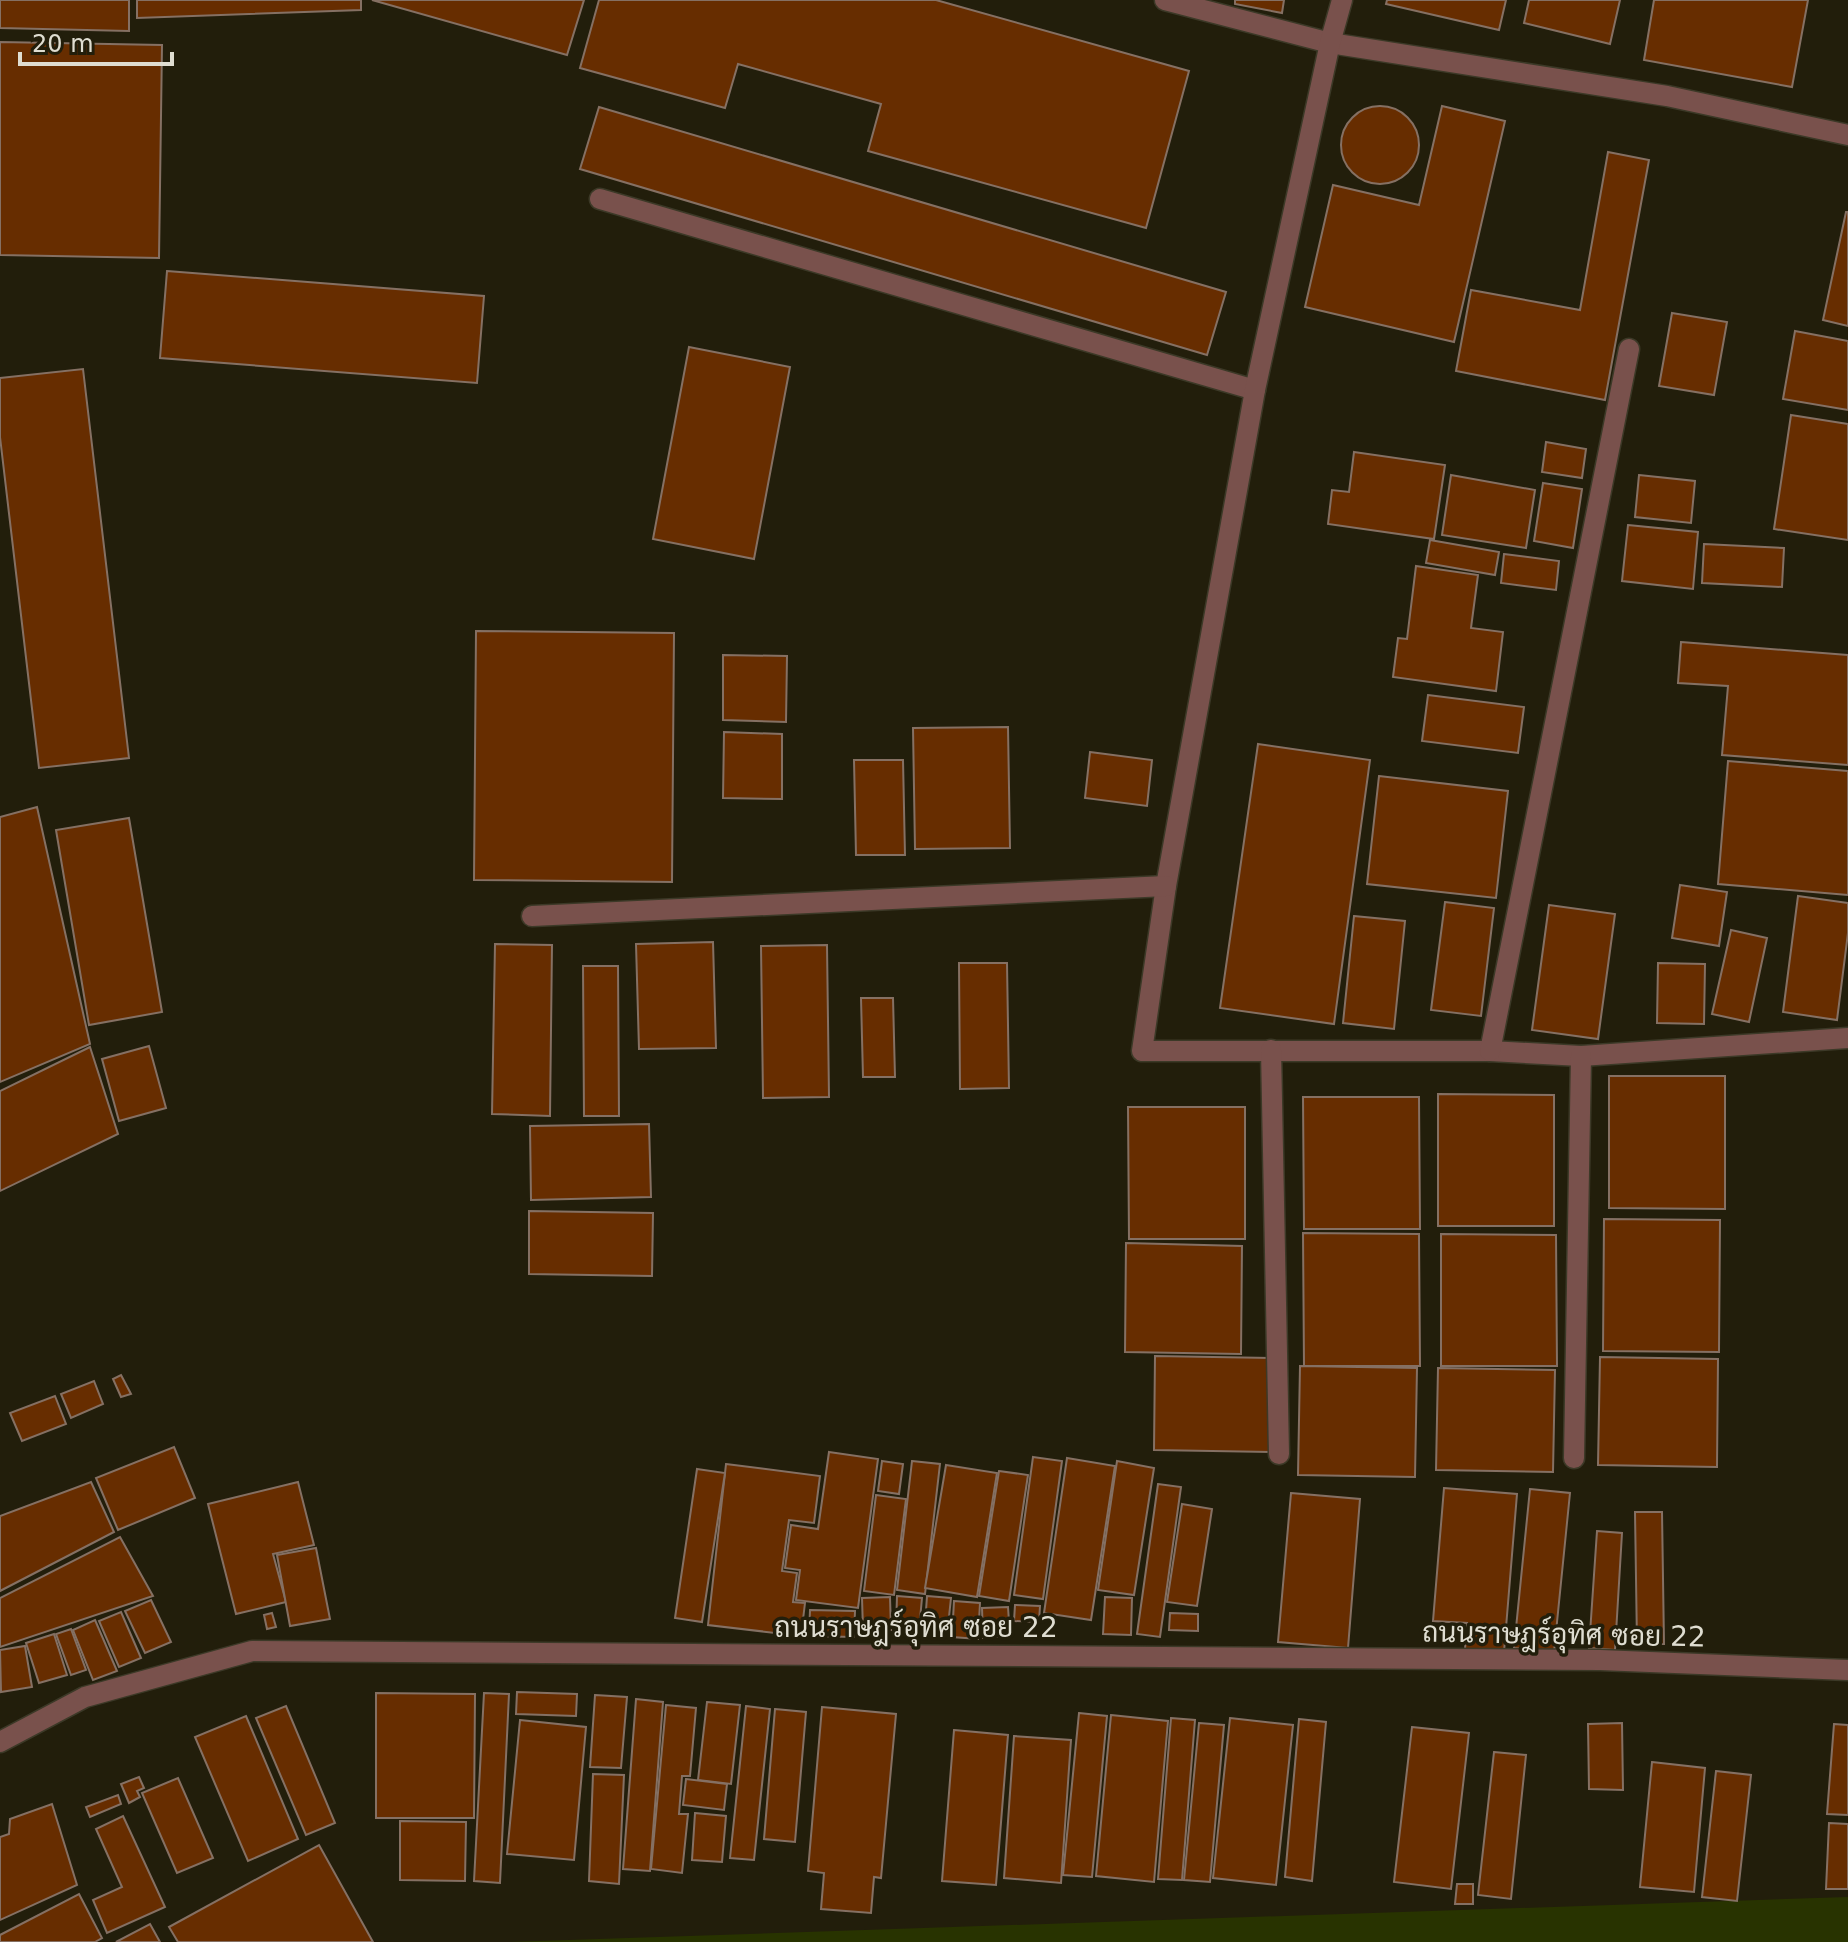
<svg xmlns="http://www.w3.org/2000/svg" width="1848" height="1942" font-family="'DejaVu Sans',Sarabun,sans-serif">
	<rect width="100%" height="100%" fill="#221e0b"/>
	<!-- green -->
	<path fill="#283300" d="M1848 1897V1942H508Z"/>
	<!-- building -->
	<g fill="#672d00" stroke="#857063" stroke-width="2">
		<path d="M0 0H129V31L0 28Z"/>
		<path d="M137 0H361V10L137 18Z"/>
		<path d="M372 0H584L567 55Z"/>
		<path d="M599 0H936L1189 71 1146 228 868 151 881 104 738 64 725 108 580 68Z"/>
		<path d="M1235 0H1284L1282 13 1235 4Z"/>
		<path d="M1387 0H1506L1499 30 1386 4Z"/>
		<path d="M1529 0H1620L1610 44 1524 23Z"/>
		<path d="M1654 0H1808L1792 87 1644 60Z"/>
		<path d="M0 42 162 45 159 258 0 255Z"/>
		<path d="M1442 106 1505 121 1454 342 1305 307 1333 185 1419 205Z"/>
		<circle cx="1380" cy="145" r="39"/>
		<path d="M599 107 1226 292 1207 355 580 169Z"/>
		<path d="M1608 152 1649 160 1605 400 1456 371 1471 290 1580 310Z"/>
		<path d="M1846 212H1848V326L1823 320Z"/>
		<path d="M167 271 484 296 477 383 160 358Z"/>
		<path d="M1672 313 1727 322 1714 395 1659 386Z"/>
		<path d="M1795 331 1848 341V410L1783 399Z"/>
		<path d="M689 347 790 367 754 559 653 539Z"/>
		<path d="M83 369 129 758 39 768 0 437V378Z"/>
		<path d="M1791 415 1848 424V540L1774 529Z"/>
		<path d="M1546 442 1586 449 1582 478 1542 472Z"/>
		<path d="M1354 452 1445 465 1434 539 1328 524 1332 490 1349 492Z"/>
		<path d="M1451 475 1535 490 1526 548 1442 535Z"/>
		<path d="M1639 475 1695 481 1691 523 1635 517Z"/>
		<path d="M1543 483 1582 489 1573 548 1534 541Z"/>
		<path d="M1628 525 1698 532 1693 589 1622 581Z"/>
		<path d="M1430 540 1499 552 1495 575 1426 563Z"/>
		<path d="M1704 544 1784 548 1782 587 1702 583Z"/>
		<path d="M1504 554 1559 561 1556 590 1501 583Z"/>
		<path d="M1416 566 1478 575 1471 628 1503 632 1496 691 1393 677 1398 638 1407 639Z"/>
		<path d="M476 631 674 633 672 882 474 880Z"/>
		<path d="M1681 642 1848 655V765L1722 755 1728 686 1678 683Z"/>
		<path d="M723 655 787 656 786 722 723 720Z"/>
		<path d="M1428 695 1524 707 1518 753 1422 741Z"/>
		<path d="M1008 727 1010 848 915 849 913 728Z"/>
		<path d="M724 732 782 734V799L723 798Z"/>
		<path d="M1258 744 1370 760 1334 1024 1220 1008Z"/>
		<path d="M1090 752 1152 760 1147 806 1085 798Z"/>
		<path d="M854 760H903L905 855H856Z"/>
		<path d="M1728 761 1848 771V895L1718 884Z"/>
		<path d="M1379 776 1508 791 1496 898 1367 884Z"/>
		<path d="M37 807 90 1044 0 1082V817Z"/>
		<path d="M129 818 162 1012 89 1025 56 830Z"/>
		<path d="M1680 885 1727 892 1719 946 1672 938Z"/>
		<path d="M1798 896 1848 903V933L1837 1020 1783 1012Z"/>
		<path d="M1445 902 1494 908 1481 1016 1431 1010Z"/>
		<path d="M1549 905 1615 914 1598 1039 1532 1030Z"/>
		<path d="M1354 916 1405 921 1394 1029 1343 1023Z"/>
		<path d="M1731 930 1767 938 1749 1022 1712 1014Z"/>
		<path d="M713 942 716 1048 639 1049 636 944Z"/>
		<path d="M495 944 552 945 550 1116 492 1114Z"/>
		<path d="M827 945 829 1097 763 1098 761 946Z"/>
		<path d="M959 963H1007L1009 1088 960 1089Z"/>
		<path d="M1658 963 1705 964 1704 1024 1657 1023Z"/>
		<path d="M583 966H618L619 1116H584Z"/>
		<path d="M861 998H893L895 1077H863Z"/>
		<path d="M149 1046 166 1108 119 1121 102 1059Z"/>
		<path d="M90 1047 118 1134 0 1191V1091Z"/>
		<path d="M1609 1076H1725V1209L1609 1208Z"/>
		<path d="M1438 1094 1554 1095V1226H1438Z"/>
		<path d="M1303 1097H1419L1420 1229H1304Z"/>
		<path d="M1128 1107H1245V1239H1129Z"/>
		<path d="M649 1124 651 1197 531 1200 530 1126Z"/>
		<path d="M529 1211 653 1213 652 1276 529 1274Z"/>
		<path d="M1604 1219 1720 1220 1719 1352 1603 1351Z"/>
		<path d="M1303 1233 1419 1234 1420 1366H1304Z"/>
		<path d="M1441 1234 1556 1235 1557 1366H1441Z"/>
		<path d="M1126 1243 1242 1246 1241 1354 1125 1352Z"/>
		<path d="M1155 1356 1272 1358 1270 1452 1154 1450Z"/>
		<path d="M1600 1357 1718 1359 1717 1467 1598 1465Z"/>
		<path d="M1300 1366 1417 1368 1415 1477 1298 1475Z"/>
		<path d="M1438 1368 1555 1370 1553 1472 1436 1470Z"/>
		<path d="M121 1375 131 1394 121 1397 113 1379Z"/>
		<path d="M94 1381 103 1404 71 1418 61 1394Z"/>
		<path d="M55 1396 66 1424 22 1441 10 1413Z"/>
		<path d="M174 1447 195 1498 118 1530 96 1478Z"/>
		<path d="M829 1452 878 1459 858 1608 796 1600 800 1570 785 1568 791 1525 818 1529Z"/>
		<path d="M1033 1457 1062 1461 1043 1599 1014 1595Z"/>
		<path d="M1067 1458 1115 1466 1091 1620 1044 1613Z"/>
		<path d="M882 1461 903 1464 899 1494 878 1491Z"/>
		<path d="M912 1461 940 1464 925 1594 897 1590Z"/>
		<path d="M1117 1461 1154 1468 1134 1595 1098 1590Z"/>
		<path d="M726 1464 820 1476 814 1523 789 1520 782 1571 797 1573 793 1602 805 1603 801 1636 708 1625Z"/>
		<path d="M946 1465 997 1473 977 1597 925 1588Z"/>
		<path d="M697 1469 725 1473 702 1622 675 1618Z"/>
		<path d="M999 1471 1028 1475 1009 1601 979 1596Z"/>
		<path d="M91 1482 114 1532 0 1591V1516Z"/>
		<path d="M298 1482 314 1545 273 1554 286 1602 236 1614 208 1504Z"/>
		<path d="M1158 1484 1181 1487 1160 1637 1137 1634Z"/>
		<path d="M1444 1488 1517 1494 1504 1652 1465 1649 1467 1623 1433 1621Z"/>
		<path d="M1530 1489 1570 1493 1554 1652 1514 1648Z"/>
		<path d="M1291 1493 1360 1499 1348 1648 1278 1642Z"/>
		<path d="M876 1495 906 1499 894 1595 864 1591Z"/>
		<path d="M1182 1504 1212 1509 1197 1606 1167 1602Z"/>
		<path d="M1635 1512H1662L1664 1644H1637Z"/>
		<path d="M1597 1531 1622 1533 1615 1650 1589 1648Z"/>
		<path d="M120 1537 153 1596 0 1647V1598Z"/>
		<path d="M316 1548 330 1619 290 1626 277 1555Z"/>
		<path d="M897 1596 922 1598 919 1630 896 1628Z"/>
		<path d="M927 1596 951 1598 948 1626 925 1625Z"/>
		<path d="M890 1597 891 1630H863L862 1598Z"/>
		<path d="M1105 1597 1132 1598 1131 1635 1103 1634Z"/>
		<path d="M151 1600 171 1642 145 1653 125 1611Z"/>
		<path d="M954 1601 980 1603 978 1639 952 1637Z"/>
		<path d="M1015 1605 1040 1606 1039 1622 1014 1621Z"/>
		<path d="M1008 1607 1010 1636 983 1638 982 1608Z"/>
		<path d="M810 1610 855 1611 854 1637 809 1636Z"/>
		<path d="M121 1612 141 1658 119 1667 99 1621Z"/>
		<path d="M272 1613 276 1627 267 1629 264 1615Z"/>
		<path d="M1170 1613 1198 1614V1631L1169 1630Z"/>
		<path d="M95 1620 117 1671 93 1680 73 1630Z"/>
		<path d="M71 1629 86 1670 71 1675 56 1634Z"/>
		<path d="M54 1634 67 1675 39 1683 26 1643Z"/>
		<path d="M25 1646 32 1687 1 1692 0 1650Z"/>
		<path d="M517 1692 577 1694 576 1716 516 1714Z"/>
		<path d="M376 1693 475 1694 474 1818H376Z"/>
		<path d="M484 1693 509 1694 500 1883 474 1881Z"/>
		<path d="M595 1695 627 1697 621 1768 590 1767Z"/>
		<path d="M636 1699 663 1702 650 1871 623 1869Z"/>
		<path d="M707 1702 740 1705 731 1784 698 1780Z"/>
		<path d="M666 1705 696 1708 690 1776H682L679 1814H688L682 1873 651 1869Z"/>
		<path d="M286 1706 335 1823 306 1835 256 1718Z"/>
		<path d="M746 1706 770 1709 754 1860 730 1858Z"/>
		<path d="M822 1707 896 1714 881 1878 874 1877 871 1913 821 1909 824 1873 808 1871Z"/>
		<path d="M775 1709 806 1712 795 1842 764 1839Z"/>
		<path d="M1079 1713 1107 1716 1092 1877 1063 1875Z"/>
		<path d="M1111 1715 1168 1721 1154 1882 1096 1876Z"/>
		<path d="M246 1716 298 1839 248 1861 195 1737Z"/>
		<path d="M1171 1718 1195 1720 1182 1880 1158 1879Z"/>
		<path d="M1230 1718 1293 1725 1276 1885 1213 1878Z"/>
		<path d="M1299 1719 1326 1722 1312 1881 1285 1877Z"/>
		<path d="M520 1720 586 1727 574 1860 507 1854Z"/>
		<path d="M1199 1723 1224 1725 1210 1882 1184 1880Z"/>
		<path d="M1622 1723 1623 1790 1589 1789 1588 1724Z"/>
		<path d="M1834 1724 1848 1725V1815L1827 1814Z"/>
		<path d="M1412 1727 1469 1733 1451 1889 1394 1882Z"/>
		<path d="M954 1730 1008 1735 996 1885 942 1881Z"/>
		<path d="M1014 1736 1071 1740 1061 1883 1004 1878Z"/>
		<path d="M1494 1752 1526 1755 1511 1899 1478 1895Z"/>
		<path d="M1652 1762 1705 1768 1694 1892 1640 1887Z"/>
		<path d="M1716 1771 1751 1775 1737 1901 1702 1897Z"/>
		<path d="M593 1774 624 1775 619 1884 589 1881Z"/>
		<path d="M139 1777 144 1788 137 1791 140 1797 129 1803 121 1784Z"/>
		<path d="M178 1778 213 1858 177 1873 142 1793Z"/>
		<path d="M686 1779 727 1784 724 1810 683 1805Z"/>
		<path d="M118 1795 121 1804 90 1817 86 1807Z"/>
		<path d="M52 1804 77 1885 0 1920V1837L9 1834 10 1819Z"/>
		<path d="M695 1813 726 1816 722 1862 692 1860Z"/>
		<path d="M123 1816 165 1907 107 1933 93 1900 122 1887 96 1829Z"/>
		<path d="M400 1821 466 1822 465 1881 400 1880Z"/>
		<path d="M1829 1823 1848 1824V1889H1826Z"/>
		<path d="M319 1845 373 1942H178L169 1927Z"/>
		<path d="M1457 1884H1473V1904H1455Z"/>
		<path d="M79 1894 102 1938 95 1942H0V1935Z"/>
		<path d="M150 1924 160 1942H116Z"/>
	</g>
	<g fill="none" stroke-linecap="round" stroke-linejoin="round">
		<!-- lane casing -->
		<g stroke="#3c3927" stroke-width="23">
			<path id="lane" d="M600 199 1255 390"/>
		</g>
		<!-- street casing -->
		<g stroke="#3c3927" stroke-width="23">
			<g id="street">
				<path d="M1165 0 1330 43 1667 96 1848 135"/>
				<path d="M1342 0 1330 43 1255 390 1166 886 1142 1051H1490L1581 1056 1848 1038"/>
				<path d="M532 916 1166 886"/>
				<path d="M1271 1050 1279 1454"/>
				<path d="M1490 1051 1629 349"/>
				<path d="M1574 1458 1581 1056"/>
				<path d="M0 1742 85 1697 252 1651 1600 1660 1848 1670"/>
			</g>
		</g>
		<!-- lane -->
		<use href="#lane" stroke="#79514c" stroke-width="20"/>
		<!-- street -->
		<use href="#street" stroke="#79514c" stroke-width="20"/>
	</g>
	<g text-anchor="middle" stroke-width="7" stroke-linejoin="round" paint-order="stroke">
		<!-- street labels -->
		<g font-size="28" fill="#dfddd1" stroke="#221e0b">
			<text x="916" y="1637">ถนนราษฎร์อุทิศ ซอย 22</text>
			<text transform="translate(1564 1634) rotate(1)" y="10">ถนนราษฎร์อุทิศ ซอย 22</text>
		</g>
	</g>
	<!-- scale -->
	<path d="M20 52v12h152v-12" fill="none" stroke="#dfddd1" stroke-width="4"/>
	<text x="32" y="52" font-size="24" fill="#dfddd1" stroke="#221e0b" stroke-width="6" paint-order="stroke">20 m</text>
</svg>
